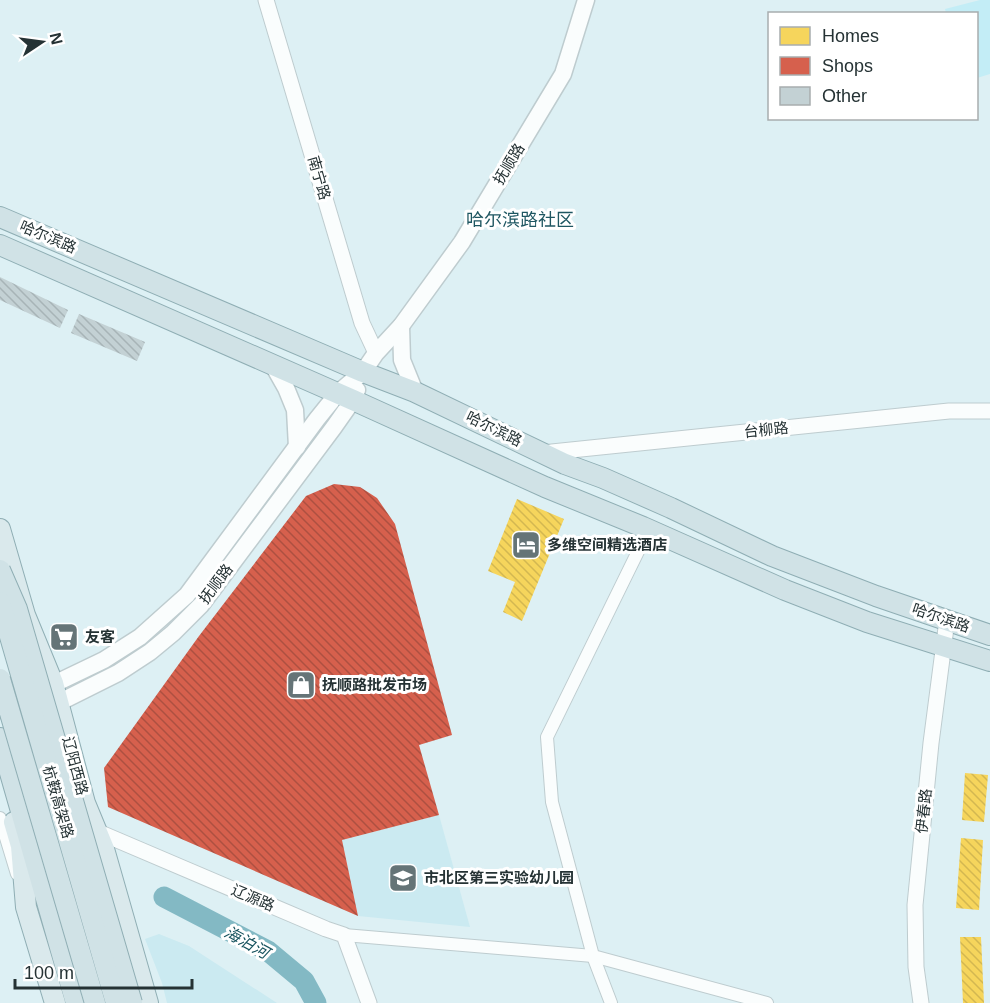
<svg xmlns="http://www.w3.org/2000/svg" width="990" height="1003" font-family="Helvetica,'Noto Sans SC',sans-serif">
	<defs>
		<pattern id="homes-back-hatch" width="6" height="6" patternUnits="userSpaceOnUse" patternTransform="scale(1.5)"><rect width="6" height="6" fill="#f6d55c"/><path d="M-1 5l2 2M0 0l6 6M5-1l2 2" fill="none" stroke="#d3b751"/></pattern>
		<pattern id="shops-back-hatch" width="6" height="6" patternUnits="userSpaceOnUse" patternTransform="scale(1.5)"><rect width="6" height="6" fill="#d6604d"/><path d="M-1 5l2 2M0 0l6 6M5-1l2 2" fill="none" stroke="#ad5041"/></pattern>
		<pattern id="building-back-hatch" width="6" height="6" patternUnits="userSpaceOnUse" patternTransform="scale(1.5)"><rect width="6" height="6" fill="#c3d1d4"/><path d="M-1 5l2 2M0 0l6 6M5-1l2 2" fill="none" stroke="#a7b4b7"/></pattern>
	</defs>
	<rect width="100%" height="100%" fill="#ddf0f4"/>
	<!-- built -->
	<g fill="#cbeaf1">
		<path d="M439 815 470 927 358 916 342 840Z"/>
		<path d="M159 934 189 946 277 1003H167L162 983 145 939Z"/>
	</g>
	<!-- park -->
	<path fill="#c3edf6" d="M980 0H990V74L977 78 976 14 946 13 945 9Z"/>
	<!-- homes -->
	<g fill="url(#homes-back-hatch)">
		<path d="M517 499 564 519 522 621 503 612 515 582 488 571Z"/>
		<path d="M965 773 988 775 984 822 962 820Z"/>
		<path d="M961 838 983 840 979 910 956 908Z"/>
		<path d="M960 937H981L984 1003H963Z"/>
	</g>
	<!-- shops -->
	<path fill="url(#shops-back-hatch)" d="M334 484 360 487 377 498 395 524 452 735 419 745 439 815 342 840 358 916 108 807 104 768 199 636 306 496Z"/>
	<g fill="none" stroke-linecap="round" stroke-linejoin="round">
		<!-- river -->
		<path stroke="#83b9c4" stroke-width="21" d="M164 897 268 951 304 981 316 1003"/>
	</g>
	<!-- building -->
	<g fill="url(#building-back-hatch)">
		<path d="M0 277 68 310 60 328 0 300Z"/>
		<path d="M79 314 145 342 137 361 71 333Z"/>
	</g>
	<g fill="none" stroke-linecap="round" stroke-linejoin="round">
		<!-- minor casing -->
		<g stroke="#becccf" stroke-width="14">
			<g id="minor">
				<path d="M0 818 17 874"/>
				<path d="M344 935 593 956 767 1003"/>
				<path d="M611 1003 593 956 552 802 547 737 649 529"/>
			</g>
		</g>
		<!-- tertiary casing -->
		<g stroke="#becccf" stroke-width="17">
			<g id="tertiary">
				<path d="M266 0 362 323 376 353"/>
				<path d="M542 453 949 411H990"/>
				<path d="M96 831 326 929 344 935 369 1003"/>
				<path d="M921 1003 916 967 915 905 931 743 947 620"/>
			</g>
		</g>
		<!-- secondary casing -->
		<g stroke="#becccf" stroke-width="19">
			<g id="secondary">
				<path d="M401 326 402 360 415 392"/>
				<path d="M273 365 286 388 295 410 297 447"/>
				<path d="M48 705 58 703 118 673 150 652 173 633 201 605 334 427 353 400 357 390"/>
				<path d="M0 710 104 660 140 637 187 595 317 419 338 393 363 372 376 353 401 326 462 242 563 74 586 0"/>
			</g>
		</g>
		<!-- primary casing -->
		<g stroke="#8faeb4" stroke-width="22">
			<g id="primary">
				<path d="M0 529 25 615 53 683 85 803 104 849 148 1003"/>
				<path d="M14 822 21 846 26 907 55 1003"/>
			</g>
		</g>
		<!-- trunk casing -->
		<g stroke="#8faeb4" stroke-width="22">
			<g id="trunk">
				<path d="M0 217 363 372 415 392 565 464 603 478 671 508 772 556 876 596 990 635"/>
				<path d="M0 245 353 400 545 487 643 527 785 590 867 622 990 661"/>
				<path d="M0 738 76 1003"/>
			</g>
		</g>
		<!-- minor -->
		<use href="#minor" stroke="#fafdfd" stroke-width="12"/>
		<!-- tertiary -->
		<use href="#tertiary" stroke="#fafdfd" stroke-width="15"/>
		<!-- secondary -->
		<use href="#secondary" stroke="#fafdfd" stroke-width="16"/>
		<!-- primary -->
		<use href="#primary" stroke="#dae9ec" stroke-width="20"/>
		<!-- trunk -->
		<use href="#trunk" stroke="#d0e2e6" stroke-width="20"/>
		<!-- trunk-bridge casing -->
		<g stroke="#8faeb4" stroke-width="22" stroke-linecap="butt">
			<g id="trunk-bridge">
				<path d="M0 570 17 609 132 1003"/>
				<path d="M0 602 116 1003"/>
				<path d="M0 679 95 1003"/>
			</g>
		</g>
		<!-- trunk-bridge -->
		<use href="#trunk-bridge" stroke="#d0e2e6" stroke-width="20"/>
	</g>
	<!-- icons -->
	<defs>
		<g id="hotel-square" transform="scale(1.5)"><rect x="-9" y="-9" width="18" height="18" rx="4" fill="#657477" stroke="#fff"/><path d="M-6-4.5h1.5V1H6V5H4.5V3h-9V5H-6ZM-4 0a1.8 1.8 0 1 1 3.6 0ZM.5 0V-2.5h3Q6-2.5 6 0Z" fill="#fff"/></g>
		<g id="supermarket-square" transform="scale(1.5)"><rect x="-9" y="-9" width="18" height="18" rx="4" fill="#657477" stroke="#fff"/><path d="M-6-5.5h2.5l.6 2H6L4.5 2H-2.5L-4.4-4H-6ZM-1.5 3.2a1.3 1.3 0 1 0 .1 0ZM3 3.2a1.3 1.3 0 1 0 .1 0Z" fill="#fff"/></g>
		<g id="shop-square" transform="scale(1.5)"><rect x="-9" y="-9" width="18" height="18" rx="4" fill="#657477" stroke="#fff"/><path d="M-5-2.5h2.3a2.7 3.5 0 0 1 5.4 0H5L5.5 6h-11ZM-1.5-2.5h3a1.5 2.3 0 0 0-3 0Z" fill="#fff"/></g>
		<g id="school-square" transform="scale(1.5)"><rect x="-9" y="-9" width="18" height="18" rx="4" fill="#657477" stroke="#fff"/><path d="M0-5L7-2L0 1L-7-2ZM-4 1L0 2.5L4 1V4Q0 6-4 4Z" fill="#fff"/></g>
	</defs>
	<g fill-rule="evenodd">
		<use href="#hotel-square" x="526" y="545"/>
		<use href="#supermarket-square" x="64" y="637"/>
		<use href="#shop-square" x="301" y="685"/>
		<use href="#school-square" x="403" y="878"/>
	</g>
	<g text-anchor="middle" stroke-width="6" stroke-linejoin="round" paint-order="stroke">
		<!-- street labels -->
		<g font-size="15" fill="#253234" stroke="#fff">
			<text transform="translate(509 164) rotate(-59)" y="5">抚顺路</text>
			<text transform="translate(319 178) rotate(74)" y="5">南宁路</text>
			<text transform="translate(48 237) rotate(23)" y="5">哈尔滨路</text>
			<text transform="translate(494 429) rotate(26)" y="5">哈尔滨路</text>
			<text transform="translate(766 430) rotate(-6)" y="5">台柳路</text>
			<text transform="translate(216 584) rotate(-53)" y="5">抚顺路</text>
			<text transform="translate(941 618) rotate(19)" y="5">哈尔滨路</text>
			<text transform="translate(75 766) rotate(75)" y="5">辽阳西路</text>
			<text transform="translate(58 802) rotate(74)" y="5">杭鞍高架路</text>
			<text transform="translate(924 811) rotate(-84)" y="5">伊春路</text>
			<text transform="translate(253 898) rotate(23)" y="5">辽源路</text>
		</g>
		<!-- poi labels -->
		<g font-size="15" font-weight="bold" fill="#253234" stroke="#fff" text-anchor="start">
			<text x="547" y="550">多维空间精选酒店</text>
			<text x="85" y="642">友客</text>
			<text x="322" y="690">抚顺路批发市场</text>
			<text x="424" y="883">市北区第三实验幼儿园</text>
		</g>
		<!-- water labels -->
		<g font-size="16" font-style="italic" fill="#17535e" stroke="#fff">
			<text transform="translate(247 942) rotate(29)" y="6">海泊河</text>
		</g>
		<!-- quarter labels -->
		<g font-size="18" fill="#1e5661" stroke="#fff">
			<text x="520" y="226">哈尔滨路社区</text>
		</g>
	</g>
	<!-- legend -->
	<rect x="768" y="12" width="210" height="108" fill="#ffffff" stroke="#a8adae" stroke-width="1.5"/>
	<rect x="780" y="27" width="30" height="18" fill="#f6d55c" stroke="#a8adae" stroke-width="1.5"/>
	<text x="822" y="42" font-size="18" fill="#253234">Homes</text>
	<rect x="780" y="57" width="30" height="18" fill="#d6604d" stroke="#a8adae" stroke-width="1.5"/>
	<text x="822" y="72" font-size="18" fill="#253234">Shops</text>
	<rect x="780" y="87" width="30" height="18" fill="#c3d1d4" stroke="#a8adae" stroke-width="1.5"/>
	<text x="822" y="102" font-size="18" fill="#253234">Other</text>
	<!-- north arrow -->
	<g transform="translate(42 42) rotate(77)" stroke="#ffffff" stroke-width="4.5" paint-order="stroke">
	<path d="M0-4.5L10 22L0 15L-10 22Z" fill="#253234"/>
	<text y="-9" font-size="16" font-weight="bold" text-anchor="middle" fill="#253234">N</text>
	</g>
	<!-- scale -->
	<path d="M15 979v9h177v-9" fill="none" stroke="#253234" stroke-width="3"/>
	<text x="24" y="979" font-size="18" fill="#253234" stroke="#ffffff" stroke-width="4.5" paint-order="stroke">100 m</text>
</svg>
